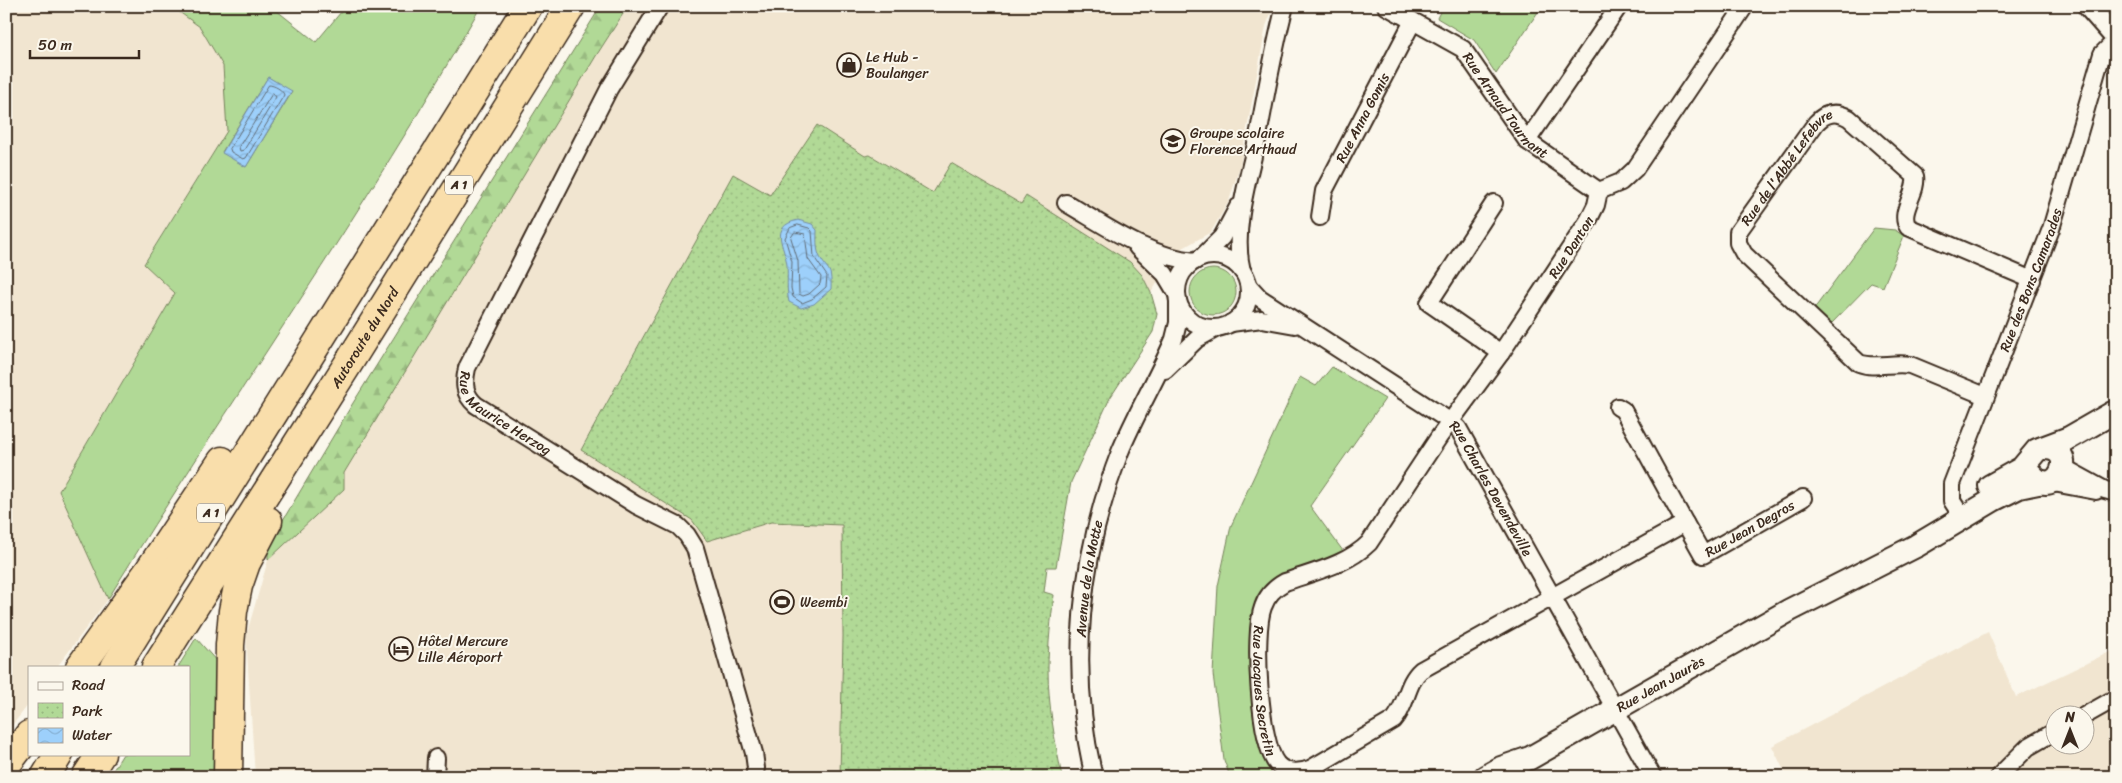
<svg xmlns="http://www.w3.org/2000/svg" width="2122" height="783" font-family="Sriracha,sans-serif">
	<defs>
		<pattern id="forest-firs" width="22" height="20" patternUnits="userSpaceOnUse" patternTransform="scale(1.25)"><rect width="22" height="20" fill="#b1d996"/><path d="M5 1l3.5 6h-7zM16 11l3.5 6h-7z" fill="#99ba81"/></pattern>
		<pattern id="park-dots" width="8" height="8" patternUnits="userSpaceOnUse" patternTransform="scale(1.25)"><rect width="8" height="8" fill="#b1d996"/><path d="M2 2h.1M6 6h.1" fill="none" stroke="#99ba81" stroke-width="1.8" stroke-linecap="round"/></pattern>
		<pattern id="water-waves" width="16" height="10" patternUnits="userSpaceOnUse" patternTransform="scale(1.25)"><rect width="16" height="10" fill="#9dd0fb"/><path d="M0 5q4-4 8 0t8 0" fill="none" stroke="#88b3d7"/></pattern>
	</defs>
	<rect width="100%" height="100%" fill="#fbf7ec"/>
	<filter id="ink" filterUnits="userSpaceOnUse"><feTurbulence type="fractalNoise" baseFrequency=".02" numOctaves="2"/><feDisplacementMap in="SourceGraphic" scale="10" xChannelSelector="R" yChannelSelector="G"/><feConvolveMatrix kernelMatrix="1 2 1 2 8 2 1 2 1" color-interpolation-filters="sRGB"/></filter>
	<g filter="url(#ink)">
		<!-- built -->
		<g fill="#f1e5d0" fill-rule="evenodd">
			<path d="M6 6H171L200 27 223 66 227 131 144 263 175 293 59 491 108 599 57 667H29V704L6 733Z"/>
			<path d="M628 6H1274L1266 26 1240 166 1229 201 1211 232 1176 252 1151 293 1142 275 1026 196 1021 205 952 164 933 193 870 155 770 195 733 174 581 449 692 520 707 541 771 522 842 525 843 636 840 777H255L246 636 268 560 344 489V473L596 56Z"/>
			<path d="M1988 632 2016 697 2116 649V777H1787L1772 746ZM2054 716H2084V746H2054Z"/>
		</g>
		<!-- grass -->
		<g fill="#b1d996" stroke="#76825a" fill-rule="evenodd">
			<path d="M171 6H271L316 42 346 6H481C366 210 230 400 108 599L59 491 175 293 144 264 227 131 223 66 200 27ZM268 77 292 92 246 167 222 152Z"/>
			<path d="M1443 6H1542L1496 74 1474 40 1437 18Z"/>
			<path d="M1874 228 1895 230 1904 236 1883 287 1871 283 1831 324 1814 309Z"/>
			<circle cx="1213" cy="292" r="23"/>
			<path d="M1332 367 1385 399 1310 506 1346 555 1261 597 1272 766 1269 777H1230L1224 760 1213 674 1218 586 1231 526 1300 377 1316 386Z"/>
			<path d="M196 638 218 663 217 777H109L123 754H189V667H178Z"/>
		</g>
		<!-- forest -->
		<path fill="url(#forest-firs)" stroke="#76825a" d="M601 6H628L596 56 344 473V489L268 560V545L353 403Z"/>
		<!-- park -->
		<path fill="url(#park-dots)" stroke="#76825a" d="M817 125 865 156 870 155 933 193 951 163 1021 204 1026 196 1130 262 1142 275 1151 293 1157 314 1153 332 1110 398 1071 482 1056 567H1047L1044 592 1054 595C1051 619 1048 644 1048 669 1048 705 1055 741 1062 777H840L843 636 842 525 771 522 707 541 692 520 581 450 733 174 770 195Z"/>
		<!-- water -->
		<g fill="url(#water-waves)" stroke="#768ea3">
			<path d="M268 77 292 91 246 167 222 153Z"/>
			<path d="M798 220 812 224 817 230C817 238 816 247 819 255 827 272 832 265 831 289L814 304 801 308 789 302C786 289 788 278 787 265 785 246 768 227 798 220Z"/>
		</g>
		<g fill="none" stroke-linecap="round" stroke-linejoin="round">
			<!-- shore -->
			<g stroke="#626c76" stroke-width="1">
				<path d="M269 85C274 85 283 90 284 95L246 158 243 159 231 152 230 149Z"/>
				<path d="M273 93 276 97 244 150 240 151 239 147Z"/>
				<path d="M798 225 809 228 812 231 814 257 827 276 826 287 812 299 802 303 793 297 791 288 792 262 785 238 790 228Z"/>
				<path d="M795 232 805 234 808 259 821 277 820 284 809 294 803 296 799 294 798 261 791 238Z"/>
			</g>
			<!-- minor casing -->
			<g stroke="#3b2a1e" stroke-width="20">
				<g id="minor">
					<path id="s1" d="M660 6 609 89 467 368C464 382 463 394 476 405L636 505 678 526 687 535 695 548 754 753 756 768 754 777"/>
					<path id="s2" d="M1386 6 1463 49 1527 141 1599 191"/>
					<path d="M1527 141 1619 6"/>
					<path id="s3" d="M1599 191 1596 205 1588 221 1501 353 1439 437 1369 543C1347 565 1313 572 1285 582 1274 588 1267 595 1263 607 1253 633 1259 743 1277 764 1286 774 1301 773 1312 768L1394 720C1407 705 1406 683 1421 670L1685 523 1703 555 1803 498"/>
					<path d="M1599 191 1621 182 1635 169 1745 6"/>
					<path d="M1066 203C1106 226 1148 257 1195 261"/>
					<path d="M1494 203 1429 303 1501 353"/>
					<path id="s4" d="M1320 217 1324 191 1413 21"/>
					<path d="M1137 247 1165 274 1177 294"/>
					<circle cx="1213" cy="292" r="36"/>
					<path d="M1201 258 1222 237 1238 207"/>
					<path d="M1242 271C1231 229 1250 173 1259 131 1267 89 1274 47 1285 6"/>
					<path id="s5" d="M1249 286 1260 298 1451 422 1458 428 1653 777"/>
					<path d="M1231 323 1262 319 1295 325"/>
					<path d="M1165 370 1197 339 1217 328"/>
					<path id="s6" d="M1985 396 1910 365C1893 362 1874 369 1859 363L1744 254 1738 243V232L1816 123C1826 112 1836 111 1849 118L1915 176C1918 193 1898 212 1908 227L2032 280"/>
					<path d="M1618 407 1623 410 1685 523"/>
					<path d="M2063 467 2105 490 2116 493"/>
					<path d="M2048 482 2096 491"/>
					<path id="s7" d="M1963 518 1952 501V484L2051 229 2102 54 2116 40"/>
					<path d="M2084 716 2116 698"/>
					<path d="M435 777 436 758"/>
					<path id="s8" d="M1094 777C1068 669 1080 555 1120 452 1136 413 1158 377 1174 339L1178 323V301"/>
					<path d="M1998 777 2028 747 2054 732"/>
				</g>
			</g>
			<!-- tertiary casing -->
			<g stroke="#3b2a1e" stroke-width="24">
				<path id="tertiary" d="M2088 6 2116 38"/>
			</g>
			<!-- secondary casing -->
			<g stroke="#3b2a1e" stroke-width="26">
				<g id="secondary">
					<path d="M2032 475C2056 503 2082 447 2043 448"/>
					<path d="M1990 486 2022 468 2037 450 2069 438 2116 411"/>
					<path id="s9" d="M1485 777 1501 768 1530 758 1790 610 1916 546 1993 500 2019 487 2043 482"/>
				</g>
			</g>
			<!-- motorway casing -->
			<g stroke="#3b2a1e" stroke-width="31">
				<g id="motorway">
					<path d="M80 667 148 572 222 461"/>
					<path d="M115 667 528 6"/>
					<path id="s10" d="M156 667 348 364 571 6"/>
					<path d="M6 765 29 735"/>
					<path d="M45 777 59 754"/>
					<path d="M86 777 101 754"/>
					<path d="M228 777 230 645 233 611 238 586 246 563 268 521"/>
				</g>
			</g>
			<!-- minor -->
			<use href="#minor" stroke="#fbf7ec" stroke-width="16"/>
			<!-- tertiary -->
			<use href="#tertiary" stroke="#fbf7ec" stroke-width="20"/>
			<!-- secondary -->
			<use href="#secondary" stroke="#fbf7ec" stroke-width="22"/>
			<!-- motorway -->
			<use href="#motorway" stroke="#f9deab" stroke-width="28"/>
		</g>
	</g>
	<!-- icons -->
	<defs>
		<g id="shop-ring" transform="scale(1.25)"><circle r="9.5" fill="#fbf7ec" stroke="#3b2a1e" stroke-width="1.5"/><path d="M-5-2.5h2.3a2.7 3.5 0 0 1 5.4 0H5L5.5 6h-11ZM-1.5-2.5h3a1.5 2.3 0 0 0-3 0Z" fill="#3b2a1e"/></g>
		<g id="school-ring" transform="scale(1.25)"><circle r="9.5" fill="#fbf7ec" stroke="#3b2a1e" stroke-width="1.5"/><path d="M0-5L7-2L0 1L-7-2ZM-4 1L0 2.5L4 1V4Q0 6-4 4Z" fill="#3b2a1e"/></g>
		<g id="stadium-ring" transform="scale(1.25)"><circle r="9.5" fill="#fbf7ec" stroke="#3b2a1e" stroke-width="1.5"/><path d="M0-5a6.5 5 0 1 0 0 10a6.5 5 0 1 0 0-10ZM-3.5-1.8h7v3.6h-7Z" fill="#3b2a1e"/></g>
		<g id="hotel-ring" transform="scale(1.25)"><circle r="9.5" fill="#fbf7ec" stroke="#3b2a1e" stroke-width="1.5"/><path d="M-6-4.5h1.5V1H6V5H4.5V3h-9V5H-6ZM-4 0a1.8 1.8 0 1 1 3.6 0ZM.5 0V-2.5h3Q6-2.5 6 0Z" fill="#3b2a1e"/></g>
	</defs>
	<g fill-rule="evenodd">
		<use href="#shop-ring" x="849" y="65"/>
		<use href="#school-ring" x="1173" y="141"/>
		<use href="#stadium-ring" x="782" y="602"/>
		<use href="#hotel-ring" x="401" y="649"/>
	</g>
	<g text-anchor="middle" stroke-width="4" stroke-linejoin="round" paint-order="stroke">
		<!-- shield labels -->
		<g fill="#fbf7ec" stroke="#75685c" stroke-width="1">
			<rect x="445" y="175.5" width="28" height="19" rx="4"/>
			<rect x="197" y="503.5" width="28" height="19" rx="4"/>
		</g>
		<g font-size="12" font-weight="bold" fill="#3b2a1e">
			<text x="459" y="189">A 1</text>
			<text x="211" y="517">A 1</text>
		</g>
		<!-- poi labels -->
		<g font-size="14" fill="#3b2a1e" stroke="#fbf7ec" text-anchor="start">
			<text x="866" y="62">Le Hub -<tspan x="866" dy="16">Boulanger</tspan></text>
			<text x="1190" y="138">Groupe scolaire<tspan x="1190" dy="16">Florence Arthaud</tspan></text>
			<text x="800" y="607">Weembi</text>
			<text x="418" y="646">Hôtel Mercure<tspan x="418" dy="16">Lille Aéroport</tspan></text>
		</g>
		<!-- street labels -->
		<g font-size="14" fill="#3b2a1e" stroke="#fbf7ec">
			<text dy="5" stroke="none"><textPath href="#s2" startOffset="159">Rue Arnaud Tournant</textPath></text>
			<text dy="5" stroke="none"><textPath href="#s4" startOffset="109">Rue Anna Gomis</textPath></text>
			<text dy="5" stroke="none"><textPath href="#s6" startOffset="396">Rue de l'Abbé Lefebvre</textPath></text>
			<text transform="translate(1571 247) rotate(-57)" y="5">Rue Danton</text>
			<text dy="5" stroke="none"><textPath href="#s7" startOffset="256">Rue des Bons Camarades</textPath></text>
			<text dy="5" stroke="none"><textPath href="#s10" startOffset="390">Autoroute du Nord</textPath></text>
			<text dy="5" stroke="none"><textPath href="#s1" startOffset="476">Rue Maurice Herzog</textPath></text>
			<text dy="5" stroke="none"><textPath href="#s5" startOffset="322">Rue Charles Devendeville</textPath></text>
			<text dy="5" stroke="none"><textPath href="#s3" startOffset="1292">Rue Jean Degros</textPath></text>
			<text dy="5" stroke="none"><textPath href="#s8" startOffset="200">Avenue de la Motte</textPath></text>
			<text dy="5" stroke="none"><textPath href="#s9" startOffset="199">Rue Jean Jaurès</textPath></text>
			<text dy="5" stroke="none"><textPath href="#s3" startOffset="634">Rue Jacques Secretin</textPath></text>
		</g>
	</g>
	<!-- margin -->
	<rect width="2122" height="783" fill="none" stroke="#fbf7ec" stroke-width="25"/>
	<rect x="12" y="12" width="2097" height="758" fill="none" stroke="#3b2a1e" stroke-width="2" filter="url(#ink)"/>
	<!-- legend -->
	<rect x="28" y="666" width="162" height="90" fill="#fbf7ec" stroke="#aea59a"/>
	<rect x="38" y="682" width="25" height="8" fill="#fbf7ec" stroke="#aea59a"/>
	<text x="72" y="690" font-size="15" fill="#3b2a1e">Road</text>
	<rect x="38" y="703" width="25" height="15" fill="url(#park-dots)" stroke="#aea59a"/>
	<text x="72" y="716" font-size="15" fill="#3b2a1e">Park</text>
	<rect x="38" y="728" width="25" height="15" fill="url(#water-waves)" stroke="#aea59a"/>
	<text x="72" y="740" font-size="15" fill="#3b2a1e">Water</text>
	<!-- north arrow -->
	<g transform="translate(2070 730)"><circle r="24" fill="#fbf7ec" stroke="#aea59a"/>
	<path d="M0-4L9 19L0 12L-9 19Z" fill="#3b2a1e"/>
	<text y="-8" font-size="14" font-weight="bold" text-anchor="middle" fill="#3b2a1e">N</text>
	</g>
	<!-- scale -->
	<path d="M30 50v8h109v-8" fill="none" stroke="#3b2a1e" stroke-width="2.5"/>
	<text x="38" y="50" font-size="15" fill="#3b2a1e" stroke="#fbf7ec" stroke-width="4" paint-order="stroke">50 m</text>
</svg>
